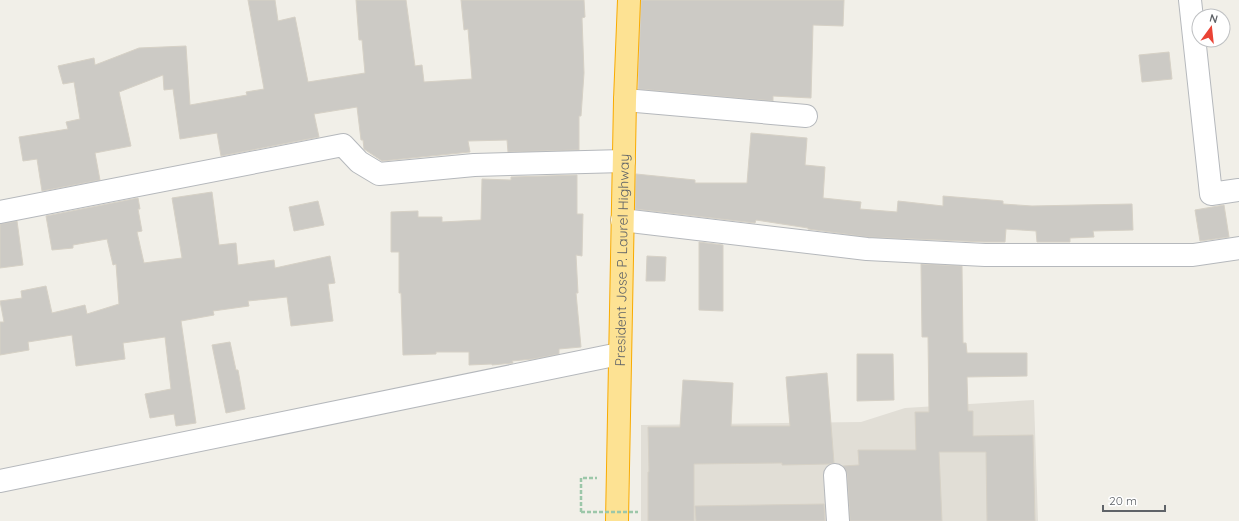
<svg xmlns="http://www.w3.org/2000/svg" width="1239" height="521" font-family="Quicksand,sans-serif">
	<rect width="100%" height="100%" fill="#f1efe8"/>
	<!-- education -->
	<path fill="#e1ded6" d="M1034 400 1038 521H641V425L861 422 905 408Z"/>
	<!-- building -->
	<g fill="#cccac5" stroke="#d6d1c6">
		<path d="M248 0H275L278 21 295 17 308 82 365 73 362 40H359L356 0H406L415 66 422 65 424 82 472 79 468 29 464 30 461 0H584L585 17 582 18 584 73 581 116H579V150L508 152 507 140 468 141 470 152 382 161 364 149 363 140H361L357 107 314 114 319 137 221 156 217 133 180 139 173 89 164 90 163 75 119 92 131 146 95 153 100 180 42 191 37 159 23 161 19 137 68 129 66 122 80 119 74 82 63 84 58 66 94 58 95 65 139 48 186 46 190 105 247 95 246 92 264 89Z"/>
		<path d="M641 0H844L843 26 813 25 811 98 773 96V101L638 89Z"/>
		<path d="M1169 52 1172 79 1142 82 1139 55Z"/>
		<path d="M751 133 807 138 805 165 825 167 823 198 861 202 860 209 897 212 898 201 943 206V196L1003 201V204L1032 206 1132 204 1133 230 1093 231 1094 237 1070 238V242H1037L1036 231 1006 229 1005 242H985L868 237 808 229V228L756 220 755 223 635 209 636 174 695 180V183H747Z"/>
		<path d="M577 175V214H583L582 256 576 255 578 293H576L581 347 559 349V354L533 359 512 361 513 363 492 365V364L469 365V352H436V354L403 355 401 293H399V252H391V212L418 211V217H442V222L481 220 482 179 511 180V177Z"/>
		<path d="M212 192 219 245 236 243 238 265 274 260 275 268 330 256 335 283 328 284 333 321 291 326 287 297 248 301 249 306 213 311 214 315 181 321 196 423 176 426 174 414 150 418 145 394 171 389 165 337 123 343 125 359 76 366 72 335 28 342 29 350 0 355V322H4L0 301 22 298 21 291 46 286 52 313 85 305 87 314 119 304 116 264 113 265 107 239 73 245V248L52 250 46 216 138 198 140 209H138L142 231 137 232 144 263 182 258 172 198Z"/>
		<path d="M318 201 324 225 294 231 289 207Z"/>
		<path d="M1224 205 1229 237 1200 241 1195 210Z"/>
		<path d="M17 221 23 265 0 268V224Z"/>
		<path d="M699 242 723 245V311L699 310Z"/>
		<path d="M647 256 666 257 665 281H646Z"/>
		<path d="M921 264 962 266 963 343H966L967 353H1027V376L967 377 968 411H973V436L1033 435 1035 521H987L986 452H939L942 521H850L847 474 843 466 859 465 858 450H916L915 412H929L928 337H922Z"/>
		<path d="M230 342 236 370H238L245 409 226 413 212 345Z"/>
		<path d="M857 354H893L894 400 857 401Z"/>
		<path d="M827 373 834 463 829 464 782 465V463L694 464V521H648V472H649L648 427H680L683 380 733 383 731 426H790L786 377Z"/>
		<path d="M824 504 825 521H696L695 506Z"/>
	</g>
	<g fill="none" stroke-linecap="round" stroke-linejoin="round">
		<!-- minor casing -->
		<g stroke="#b5b8bc" stroke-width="24">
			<g id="minor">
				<path d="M1190 0 1211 194 1239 190"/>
				<path d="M625 100 806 116"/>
				<path d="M0 212 343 145 359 162 379 174 474 165 624 161"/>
				<path d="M622 220 867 249 985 255H1193L1239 248"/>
				<path d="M835 475 838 521"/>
				<path d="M0 481 619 354"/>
			</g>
		</g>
		<!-- highway casing -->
		<g stroke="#f9ab00" stroke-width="24">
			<g id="highway">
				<path id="s1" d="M617 521 625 100 629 0"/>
			</g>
		</g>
		<!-- path -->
		<path stroke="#9cc7a9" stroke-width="2.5" stroke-dasharray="4 2" stroke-linecap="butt" d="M581 512V478H597"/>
		<!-- minor -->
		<use href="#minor" stroke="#fff" stroke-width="22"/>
		<!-- highway -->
		<use href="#highway" stroke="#fde293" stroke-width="22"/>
		<!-- path-bridge -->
		<path stroke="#9cc7a9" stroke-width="2.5" stroke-dasharray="4 2" stroke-linecap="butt" d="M581 512H638"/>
	</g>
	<g text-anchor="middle" stroke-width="3.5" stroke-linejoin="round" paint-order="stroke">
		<!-- street labels -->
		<g font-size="14" fill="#5f6368" stroke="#fff">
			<text dy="5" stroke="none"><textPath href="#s1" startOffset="261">President Jose P. Laurel Highway</textPath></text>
		</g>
	</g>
	<!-- north arrow -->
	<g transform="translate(1211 28) rotate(15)"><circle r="19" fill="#ffffff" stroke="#bfc1c3"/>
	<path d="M0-3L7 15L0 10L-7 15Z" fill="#ea4335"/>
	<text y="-6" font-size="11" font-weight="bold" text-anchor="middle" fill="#5f6368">N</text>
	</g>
	<!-- scale -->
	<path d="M1103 505v6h62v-6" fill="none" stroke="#5f6368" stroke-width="2"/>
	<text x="1109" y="505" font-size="12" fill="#5f6368" stroke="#ffffff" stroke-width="3" paint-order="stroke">20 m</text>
</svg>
